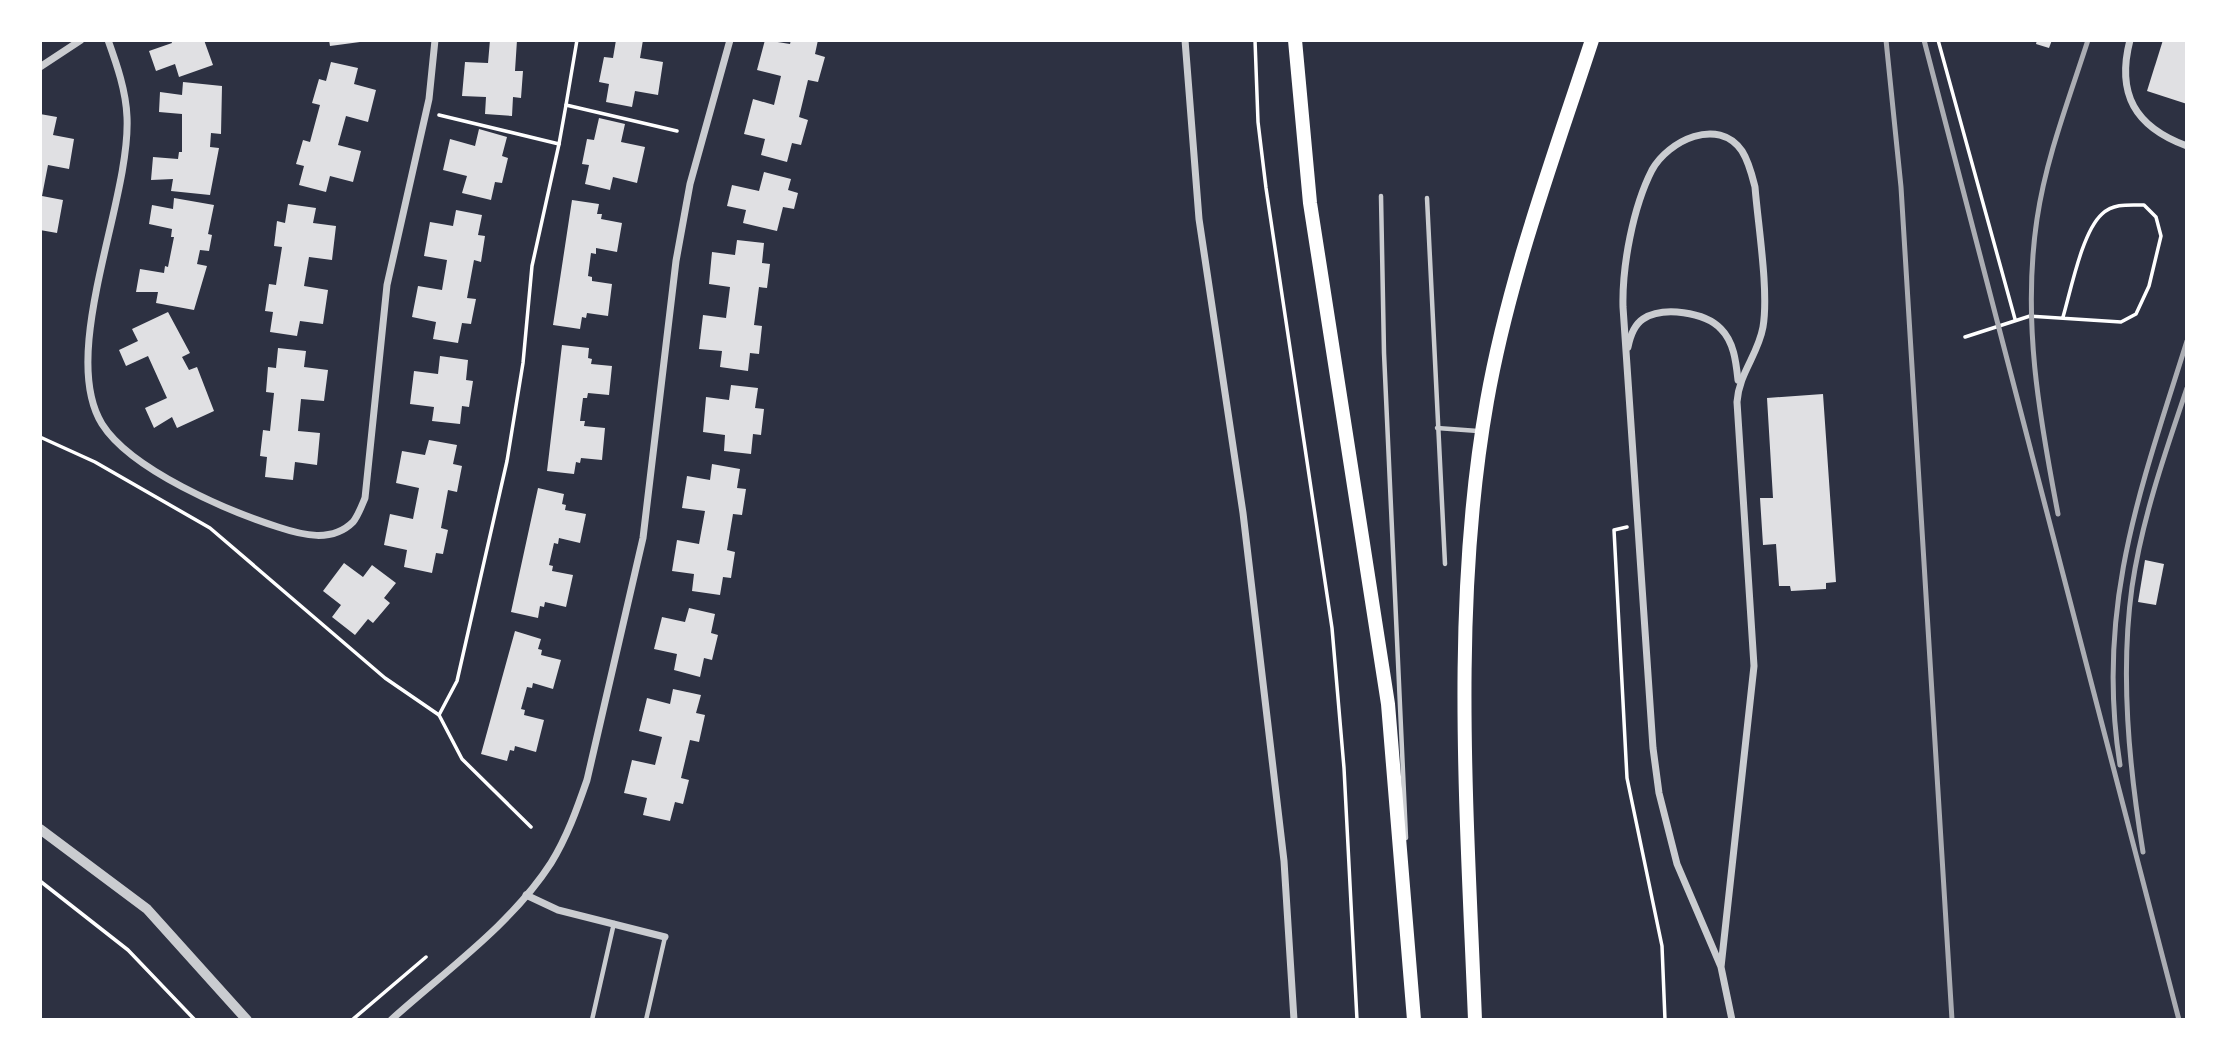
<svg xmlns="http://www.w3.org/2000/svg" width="2227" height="1060" font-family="'Fira Sans Condensed',sans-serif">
	<rect width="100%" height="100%" fill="#2d3142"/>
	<!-- building -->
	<g fill="#e0e0e3">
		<path d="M171 40H204L213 65 179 77 175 64 156 71 149 51 172 43Z"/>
		<path d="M329 40H360V42L330 46Z"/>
		<path d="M490 40H517L515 71H523L521 98 513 97 512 116 485 114 486 97 462 96 465 62 488 63Z"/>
		<path d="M616 40H643L640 58 663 62 658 95 635 91 632 107 606 102 609 84 599 82 604 57 613 58Z"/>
		<path d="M765 40 790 44 791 40H818L815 54 825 57 818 82 808 80 799 117 808 120 801 145 792 143 787 162 761 155 765 139 744 134 753 99 774 105 781 76 757 70Z"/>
		<path d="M2037 40H2052L2049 48 2036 44Z"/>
		<path d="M2163 40H2187V104L2147 91Z"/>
		<path d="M331 62 358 68 354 84 376 90 368 122 346 116 338 145 361 151 353 182 330 176 326 192 299 185 304 166 296 164 303 140 310 142 320 105 312 103 319 79 326 81Z"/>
		<path d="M183 82 222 86 221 134 211 133 210 147 219 148 210 195 171 191 173 179 151 180 153 157 178 159 179 152H182V114L159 112 160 92 182 95Z"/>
		<path d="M40 114 57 117 53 135 74 139 69 169 48 165 42 196 63 200 57 233 40 230Z"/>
		<path d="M599 118 625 124 621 142 645 147 637 183 613 177 610 190 585 184 589 165 582 164 587 139 594 140Z"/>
		<path d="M479 129 507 137 502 156 508 158 502 183 495 182 491 200 462 193 467 176 443 170 450 139 475 146Z"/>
		<path d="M764 172 791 179 788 190 798 193 794 209 783 207 777 231 743 223 746 210 727 206 732 185 759 191Z"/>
		<path d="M174 198 214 205 208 234 212 235 209 251 200 250 197 264 207 266 194 310 156 303 158 292H136L140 269 164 273 165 266 168 267 174 237H171L172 229 149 224 152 205 173 209Z"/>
		<path d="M572 200 599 204 597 214H602L601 219 622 223 617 252 596 248V254L591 253 588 276 592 277V281L612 284 608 316 587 313 586 318 582 317 580 329 553 325Z"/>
		<path d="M288 204 316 208 313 223 336 226 332 260 309 257 304 286 328 290 323 324 300 321 297 336 270 332 273 312 265 311 269 284 276 285 282 247 274 246 277 221 285 223Z"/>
		<path d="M456 210 482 215 478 235 485 236 481 262 474 260 467 298 476 299 471 324 462 323 458 343 433 339 436 322 412 317 418 286 442 290 447 260 424 256 430 222 453 226Z"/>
		<path d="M737 240 764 243 762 263 770 264 767 288 759 287 754 325 762 326 759 354 750 353 748 371 720 367 722 351 699 349 703 315 726 318 730 287 709 284 712 252 735 255Z"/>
		<path d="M168 312 190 353 182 357 189 370 197 367 214 411 177 428 172 417 154 428 145 408 167 398 148 356 126 366 119 350 138 341 132 329Z"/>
		<path d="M562 345 589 348 588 358 592 359 591 364 612 366 609 395 588 393 587 398H583L580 421H585L584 426 605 428 602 460 581 458 580 463 576 462 574 474 547 471Z"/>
		<path d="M278 348 306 351 304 367 328 370 324 401 301 399 298 431 320 433 317 465 295 462 293 480 265 477 267 457 260 456 263 430 270 431 274 393 266 392 268 367 276 368Z"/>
		<path d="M440 356 468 360 466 380 473 381 469 407 462 406 460 424 432 421 434 407 410 404 414 371 438 374Z"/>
		<path d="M731 385 758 388 755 408 764 409 761 435 753 434 751 454 724 451 725 435 703 432 706 397 729 400Z"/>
		<path d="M1823 394 1836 582 1826 583V589L1791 591 1790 586H1779L1776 544 1763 545 1760 498H1773L1767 398Z"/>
		<path d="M429 440 457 445 453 464 462 466 457 492 448 490 441 528 448 530 443 554 436 553 432 573 404 567 407 550 384 545 390 514 413 519 419 488 396 483 402 451 425 455Z"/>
		<path d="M712 464 740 469 737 488 746 489 742 515 733 514 727 550 735 552 731 578 723 577 720 595 692 591 694 574 672 571 677 540 699 544 705 511 682 508 687 476 710 480Z"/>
		<path d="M538 488 564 494 562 504 566 505 565 510 586 514 580 543 559 538 558 544 554 543 549 565 553 566 552 571 573 575 566 607 545 602 544 607 540 606 538 618 511 612Z"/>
		<path d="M2145 560 2164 564 2156 605 2138 602Z"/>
		<path d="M344 563 363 577 372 565 396 583 384 598 390 603 373 623 368 619 355 635 332 617 341 605 323 591Z"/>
		<path d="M689 608 715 614 711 633 718 635 712 660 704 658 700 677 674 670 677 654 654 649 662 617 685 622Z"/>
		<path d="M515 631 541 639 538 649 542 650 541 655 561 660 553 689 533 683 532 688 527 687 521 709 525 710 524 715 544 720 536 752 515 746 514 751 510 750 507 761 481 754Z"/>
		<path d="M673 689 701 695 696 713 705 715 699 742 690 740 681 778 689 780 683 804 675 802 670 821 643 815 647 798 624 793 632 760 655 765 662 737 639 731 647 698 670 704Z"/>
	</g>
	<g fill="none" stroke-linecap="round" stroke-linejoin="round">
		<!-- path -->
		<g stroke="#fff" stroke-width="3.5">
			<path d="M1255 40 1258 122 1266 188 1332 628 1344 768 1357 1020"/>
			<path d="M1938 40 2015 319"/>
			<path d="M566 105 577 40"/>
			<path d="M439 115 559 144 566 105 677 131"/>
			<path d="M1965 337 2030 316 2121 322 2136 314 2149 286 2161 236 2156 217 2144 205C2129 205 2114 203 2102 214 2082 232 2071 290 2063 317"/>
			<path d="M40 437 95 462 210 528 385 678 439 715"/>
			<path d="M1627 527 1614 530 1627 778 1662 946 1665 1020"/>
			<path d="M531 827 462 759 439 715 457 681 507 461 523 363 532 266 559 144"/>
			<path d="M40 881 128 950 195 1020"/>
			<path d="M352 1020 426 957"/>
		</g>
		<!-- service -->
		<g stroke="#caccd0" stroke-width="4.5">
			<path d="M1381 196 1384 353 1406 838"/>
			<path d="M1427 198 1445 564"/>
			<path d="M1437 428 1478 431"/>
			<path d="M592 1020 614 923"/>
			<path d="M646 1020 665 937"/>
		</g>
		<!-- minor -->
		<g stroke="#caccd0" stroke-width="7">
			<path d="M108 40C117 65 126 91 127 117 131 200 58 353 102 424 131 470 228 511 278 527 302 535 332 543 353 522 358 516 362 505 365 498L387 285 429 99 435 40"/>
			<path d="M1185 40 1199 219 1243 513 1284 861 1294 1020"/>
			<path d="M2130 40C2116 94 2135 127 2187 146"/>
			<path d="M40 67 81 40"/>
			<path d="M1628 347C1630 337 1634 325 1643 319 1663 306 1705 312 1721 329 1734 342 1736 362 1738 380"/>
			<path d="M526 895 558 910 665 937"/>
			<path d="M1721 967 1754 666 1737 402C1739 373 1758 355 1763 327 1769 291 1758 225 1755 187 1752 175 1749 162 1742 151 1718 116 1668 141 1652 170 1633 207 1622 266 1623 307L1653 748 1659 793 1677 864 1721 967 1732 1020"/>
			<path d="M391 1020C445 971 511 925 551 863 567 837 577 809 587 780L643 538 676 261 690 184 730 40"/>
		</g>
		<!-- tertiary -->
		<path stroke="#caccd0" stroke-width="10" d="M40 829 147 909 247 1020"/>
		<!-- trunk -->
		<g stroke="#fff" stroke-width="14">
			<path d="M1295 40 1310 203 1388 704 1414 1020"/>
			<path d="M1475 1020C1467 814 1451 605 1487 401 1509 277 1553 159 1592 40"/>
		</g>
		<!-- rail -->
		<g stroke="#abadb3" stroke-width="5">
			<path d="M1886 40 1901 187 1952 1020"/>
			<path d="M1924 40 2179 1020"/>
			<path d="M2058 514C2039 415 2022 320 2037 219 2046 158 2069 99 2088 40"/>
			<path d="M2120 765C2095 608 2141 487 2187 341"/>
			<path d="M2143 852C2129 766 2120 674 2132 587 2142 519 2165 453 2187 388"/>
		</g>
	</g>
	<!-- border -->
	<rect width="2227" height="1060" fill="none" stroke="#ffffff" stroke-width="84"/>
</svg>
